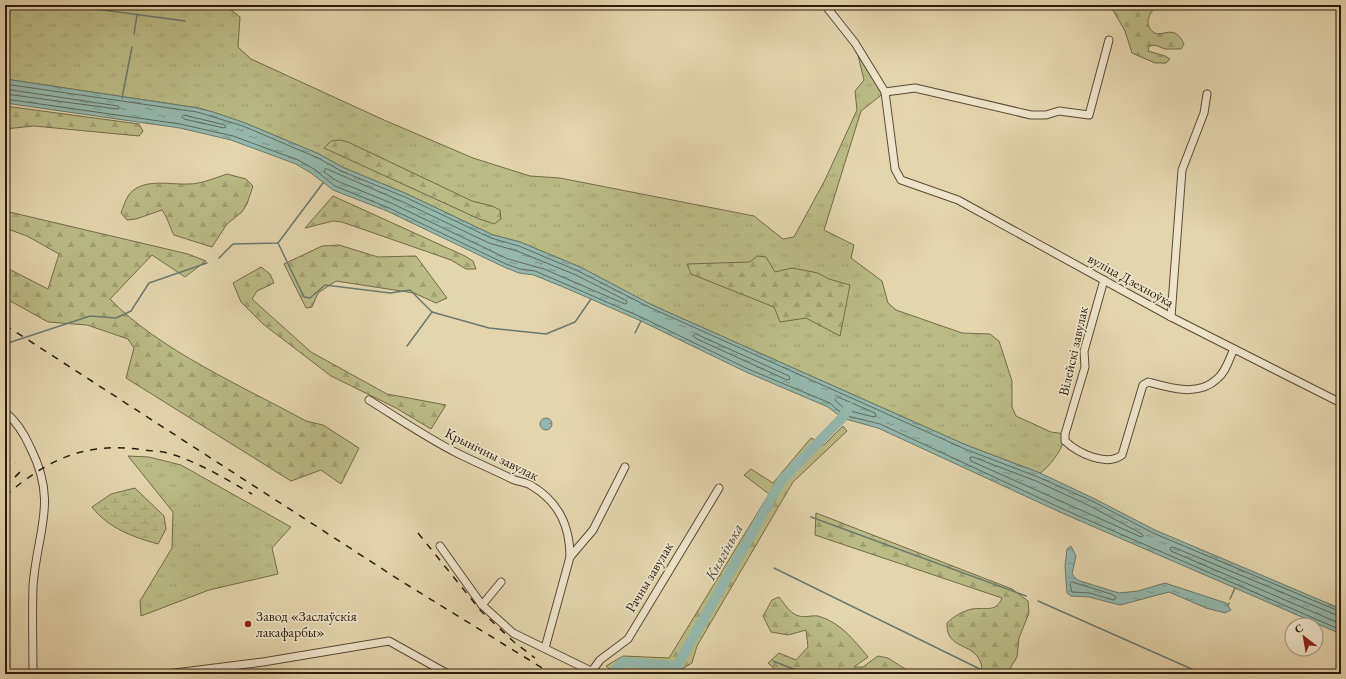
<svg xmlns="http://www.w3.org/2000/svg" width="1346" height="679" font-family="'EB Garamond',serif">
	<defs>
		<pattern id="grass-tufts" width="24" height="20" patternUnits="userSpaceOnUse"><rect width="24" height="20" fill="#babb85"/><path d="M3 7l-1-3M5 7V3M7 7l1-3M15 17l-1-3M17 17v-4M19 17l1-3" fill="none" stroke="#a0a072"/></pattern>
		<pattern id="forest-firs" width="22" height="20" patternUnits="userSpaceOnUse"><rect width="22" height="20" fill="#babb85"/><path d="M5 1l3.5 6h-7zM16 11l3.5 6h-7z" fill="#a0a072"/></pattern>
		<pattern id="wetland-marsh" width="20" height="14" patternUnits="userSpaceOnUse"><rect width="20" height="14" fill="#babb85"/><path d="M1 5h8M5 5V1M11 12h8M15 12V8" fill="none" stroke="#a0a072"/></pattern>
		<pattern id="water-ripples" width="26" height="14" patternUnits="userSpaceOnUse"><rect width="26" height="14" fill="#95b8ae"/><path d="M2 4q2-2 4 0t4 0M15 11q2-2 4 0t4 0" fill="none" stroke="#7a958c"/></pattern>
	</defs>
	<rect width="100%" height="100%" fill="#e3d5ac"/>
	<filter id="stains"><feTurbulence type="fractalNoise" baseFrequency=".005" numOctaves="4"/><feColorMatrix values="0 0 0 0 .2 0 0 0 0 .09 0 0 0 0 .02 0 0 0 .5 -.17"/></filter>
	<radialGradient id="worn" r=".72"><stop offset=".6" stop-color="#630" stop-opacity="0"/><stop offset="1" stop-color="#630" stop-opacity=".3"/></radialGradient>
	<!-- grass -->
	<g fill="url(#grass-tufts)" stroke="#726c48">
		<path d="M5 5H225L240 17 238 47 251 59 384 120 473 158 530 176 560 178 754 216 783 239 794 237 825 180 857 110 855 91 864 80 855 43 885 92 861 111 824 230 854 245 851 258 882 281 888 303 896 310 962 333 990 334 999 341 1012 381V407L1016 416 1051 432 1065 434C1065 446 1050 467 1040 473L966 445 811 376 652 305 580 267 520 242 493 235 407 194 342 167 319 154 245 123 213 112 198 108 5 79Z"/>
		<path d="M128 456 149 457 181 465 291 527 272 548 278 574 209 590 141 616 140 601 172 548 173 512Z"/>
	</g>
	<!-- forest -->
	<g fill="url(#forest-firs)" stroke="#726c48">
		<path d="M1110 5H1158C1150 11 1143 24 1153 32 1162 39 1174 22 1184 44L1181 49H1165L1155 45 1149 46 1148 51 1165 56 1170 59 1166 63H1155L1132 53 1125 31Z"/>
		<path d="M5 106 139 124 143 131 139 136 34 126 5 129Z"/>
		<path d="M340 140 348 142 472 201 492 206 500 210 501 219 494 224 477 218 324 148 331 141Z"/>
		<path d="M227 174 246 179 253 186 247 204 242 212 227 224 212 247 174 235C169 226 168 218 162 210L136 219 127 220 121 213C123 208 125 201 128 196 141 177 170 185 189 184 201 184 215 178 227 174Z"/>
		<path d="M333 196 465 256 473 261 476 269H466L451 260 342 222 333 221 305 228Z"/>
		<path d="M5 211 188 254 206 261 185 277 152 255 110 299C159 350 244 387 306 421L323 425 359 448 341 484 321 470 291 481 126 378 134 348 128 339 87 325 48 322 5 298V267L48 289 59 254 27 236 5 228Z"/>
		<path d="M339 245 378 257 416 256 447 298 436 303 414 293 336 281 318 293 312 307 306 308 284 264 322 246Z"/>
		<path d="M757 256 766 257 775 272 792 268 818 273 829 279 850 285 840 336 806 318 780 322 774 307 691 274 687 264 750 262Z"/>
		<path d="M261 267 270 274 274 283 257 291 252 299 311 352 387 394 446 405 431 429 396 408 331 376 263 324 241 302 233 283Z"/>
		<path d="M843 426 847 431 793 482 697 646 692 663 675 673 615 674 606 666 623 656 669 658 769 494 744 475 751 469 773 483 811 438 824 445Z"/>
		<path d="M816 513 1012 589 1028 601 1029 613 1019 638 1017 657 1008 672 1009 674H982C982 670 982 665 980 661 972 642 946 650 947 623 954 616 963 611 972 609 985 607 996 613 1002 598L815 535Z"/>
		<path d="M779 597C784 603 790 614 799 616 805 618 812 615 818 616 840 622 854 640 868 657L854 667H863L878 656 888 658 913 674H780L768 663 779 653 796 660 808 647 806 630 788 635 771 632 763 616 772 600Z"/>
	</g>
	<!-- wetland -->
	<path fill="url(#wetland-marsh)" stroke="#726c48" d="M135 488 164 516 166 529 158 544C133 537 108 528 92 507L111 494Z"/>
	<!-- water -->
	<g fill="url(#water-ripples)" stroke="#6a7a6d">
		<path d="M5 79 198 108 213 112 245 123 319 154 342 167 407 194 493 235 520 242 580 267 652 305 811 376 966 445 1040 473 1093 498 1155 530 1339 608H1341V634L1062 513 878 428 842 418 828 407 746 372 641 321 568 289 534 275 519 273 504 267 387 211 333 190 311 173 296 164 231 140 180 128 5 103Z"/>
		<circle cx="546" cy="424" r="6"/>
		<path d="M1071 546 1076 556 1072 574 1076 579 1080 581 1119 593 1138 591 1165 583 1226 603 1231 610 1225 613 1206 608 1169 592 1120 605 1089 597 1071 596 1067 593 1065 566 1067 549Z"/>
	</g>
	<g fill="none" stroke-linecap="round" stroke-linejoin="round">
		<!-- shore -->
		<g stroke="#606a5c" stroke-width="1">
			<path d="M5 84 197 112 243 126 318 158 341 171 405 197 491 238 519 246 578 271 651 308 965 449 1038 477 1092 501 1153 533 1341 612"/>
			<path d="M5 89 118 106 119 108 117 109 5 94"/>
			<path d="M5 99 180 124 233 136 298 160 314 169 335 186 389 208 506 264 520 269 535 271 570 286 643 318 748 369 830 403 843 415 880 424 1063 509 1341 630"/>
			<path d="M184 115 225 125 226 127 224 128 184 119 182 117Z"/>
			<path d="M327 169 403 202 489 243 517 251 576 275 627 301V303L625 304 544 269 508 259 391 203 337 181 324 172 325 169Z"/>
			<path d="M696 334 789 376 790 379 787 380 697 339 693 336Z"/>
			<path d="M838 397 875 413 876 416 874 417 846 410 835 400Z"/>
			<path d="M973 457 1036 481 1090 506 1142 534 1143 536 1141 537 971 461 970 458Z"/>
			<path d="M1072 582 1111 594 1115 596 1116 598 1113 600 1090 593 1072 592 1070 584Z"/>
			<path d="M1341 617 1173 547 1170 548 1171 551 1341 624"/>
		</g>
		<!-- stream -->
		<g stroke="#6a7a6d" stroke-width="1.5">
			<path d="M66 5 185 21"/>
			<path d="M134 34 137 15"/>
			<path d="M122 98 132 47"/>
			<path d="M278 243 304 297 310 298 325 285 390 293 410 290 432 312"/>
			<path d="M219 258 233 244 278 243 323 183"/>
			<path d="M635 333 641 321"/>
			<path d="M5 344 90 316 116 318 131 311 149 283 207 263"/>
			<path d="M407 346 432 312 489 328 546 334 575 322 591 299"/>
			<path d="M811 517 1026 596"/>
			<path d="M774 568 990 674"/>
			<path d="M1230 599 1235 588"/>
			<path d="M1038 601 1203 674"/>
			<path d="M1228 605 1229 603"/>
			<path d="M773 661 806 674"/>
		</g>
		<!-- river -->
		<path stroke="#95b8ae" stroke-width="10" d="M612 674 623 662 677 666 782 480 842 418 849 407"/>
		<!-- minor casing -->
		<g stroke="#584b33" stroke-width="9">
			<g id="minor">
				<path d="M825 5 855 43 885 92 895 169 901 180 958 200 1171 317 1341 403"/>
				<path d="M885 92 915 88 1031 115H1046L1059 111 1089 115 1109 40"/>
				<path d="M1104 280 1084 351 1085 367 1065 434V441C1078 453 1106 467 1122 455L1143 385 1148 382C1170 388 1198 397 1217 379 1226 372 1229 359 1234 349"/>
				<path d="M1171 317 1182 170 1204 113 1207 94"/>
				<path d="M369 400C398 418 427 438 457 453 475 462 494 470 512 479 519 482 526 482 532 486 560 503 570 527 570 557"/>
				<path d="M5 412C16 421 25 435 31 449 58 503 37 531 33 586 32 615 33 645 33 674"/>
				<path d="M440 546 482 605"/>
				<path d="M501 582 482 605 513 633 597 674"/>
				<path d="M545 648 570 557 593 530 625 467"/>
				<path d="M592 671 600 660 628 639 719 488"/>
				<path d="M167 674 263 662 389 641 448 674"/>
			</g>
		</g>
		<!-- minor -->
		<use href="#minor" stroke="#ede4c9" stroke-width="7"/>
		<!-- rail -->
		<g stroke="#2a1d0b" stroke-width="1.5" stroke-dasharray="7 7" stroke-linecap="butt">
			<path d="M5 325 401 581 552 674"/>
			<path d="M5 473 15 463"/>
			<path d="M5 487 23 469"/>
			<path d="M5 496C48 459 86 441 144 450 152 451 162 451 171 454 200 463 226 479 252 494"/>
			<path d="M418 533 481 611 514 642 535 658"/>
		</g>
	</g>
	<!-- markers -->
	<circle fill="#8f2418" stroke="#ede4c9" stroke-width="1.5" cx="248" cy="624" r="4"/>
	<g text-anchor="middle" stroke-width="3.5" stroke-linejoin="round" paint-order="stroke">
		<!-- street labels -->
		<g font-size="14" fill="#2a1d0b" stroke="#ede4c9">
			<text transform="translate(1131 280) rotate(29)" y="5">вуліца Дзехноўка</text>
			<text transform="translate(1073 351) rotate(-77)" y="5">Вілейскі завулак</text>
			<text transform="translate(492 454) rotate(26)" y="5">Крынічны завулак</text>
			<text transform="translate(649 577) rotate(-59)" y="5">Рачны завулак</text>
		</g>
		<!-- poi labels -->
		<g font-size="14" fill="#2a1d0b" stroke="#ede4c9" text-anchor="start">
			<text x="256" y="621">Завод «Заслаўскія<tspan x="256" dy="16">лакафарбы»</tspan></text>
		</g>
		<!-- water labels -->
		<g font-size="15" font-style="italic" fill="#4a4c3c" stroke="#ede4c9">
			<text transform="translate(724 552) rotate(-61)" y="5">Княгінька</text>
		</g>
	</g>
	<!-- margin -->
	<rect width="1346" height="679" fill="none" stroke="#e3d5ac" stroke-width="20"/>
	<rect x="6" y="6" width="1334" height="667" fill="none" stroke="#2a1d0b" stroke-width="2"/>
	<rect x="10" y="10" width="1326" height="659" fill="none" stroke="#2a1d0b"/>
	<!-- north arrow -->
	<g transform="translate(1304 637) rotate(329)"><circle r="19" fill="#ede4c9" stroke="#9f947d"/>
	<path d="M0-3L7 15L0 10L-7 15Z" fill="#8f2418"/>
	<text y="-6" font-size="11" font-weight="bold" text-anchor="middle" fill="#2a1d0b">С</text>
	</g>
	<rect width="100%" height="100%" filter="url(#stains)"/>
	<rect width="100%" height="100%" fill="url(#worn)"/>
</svg>
